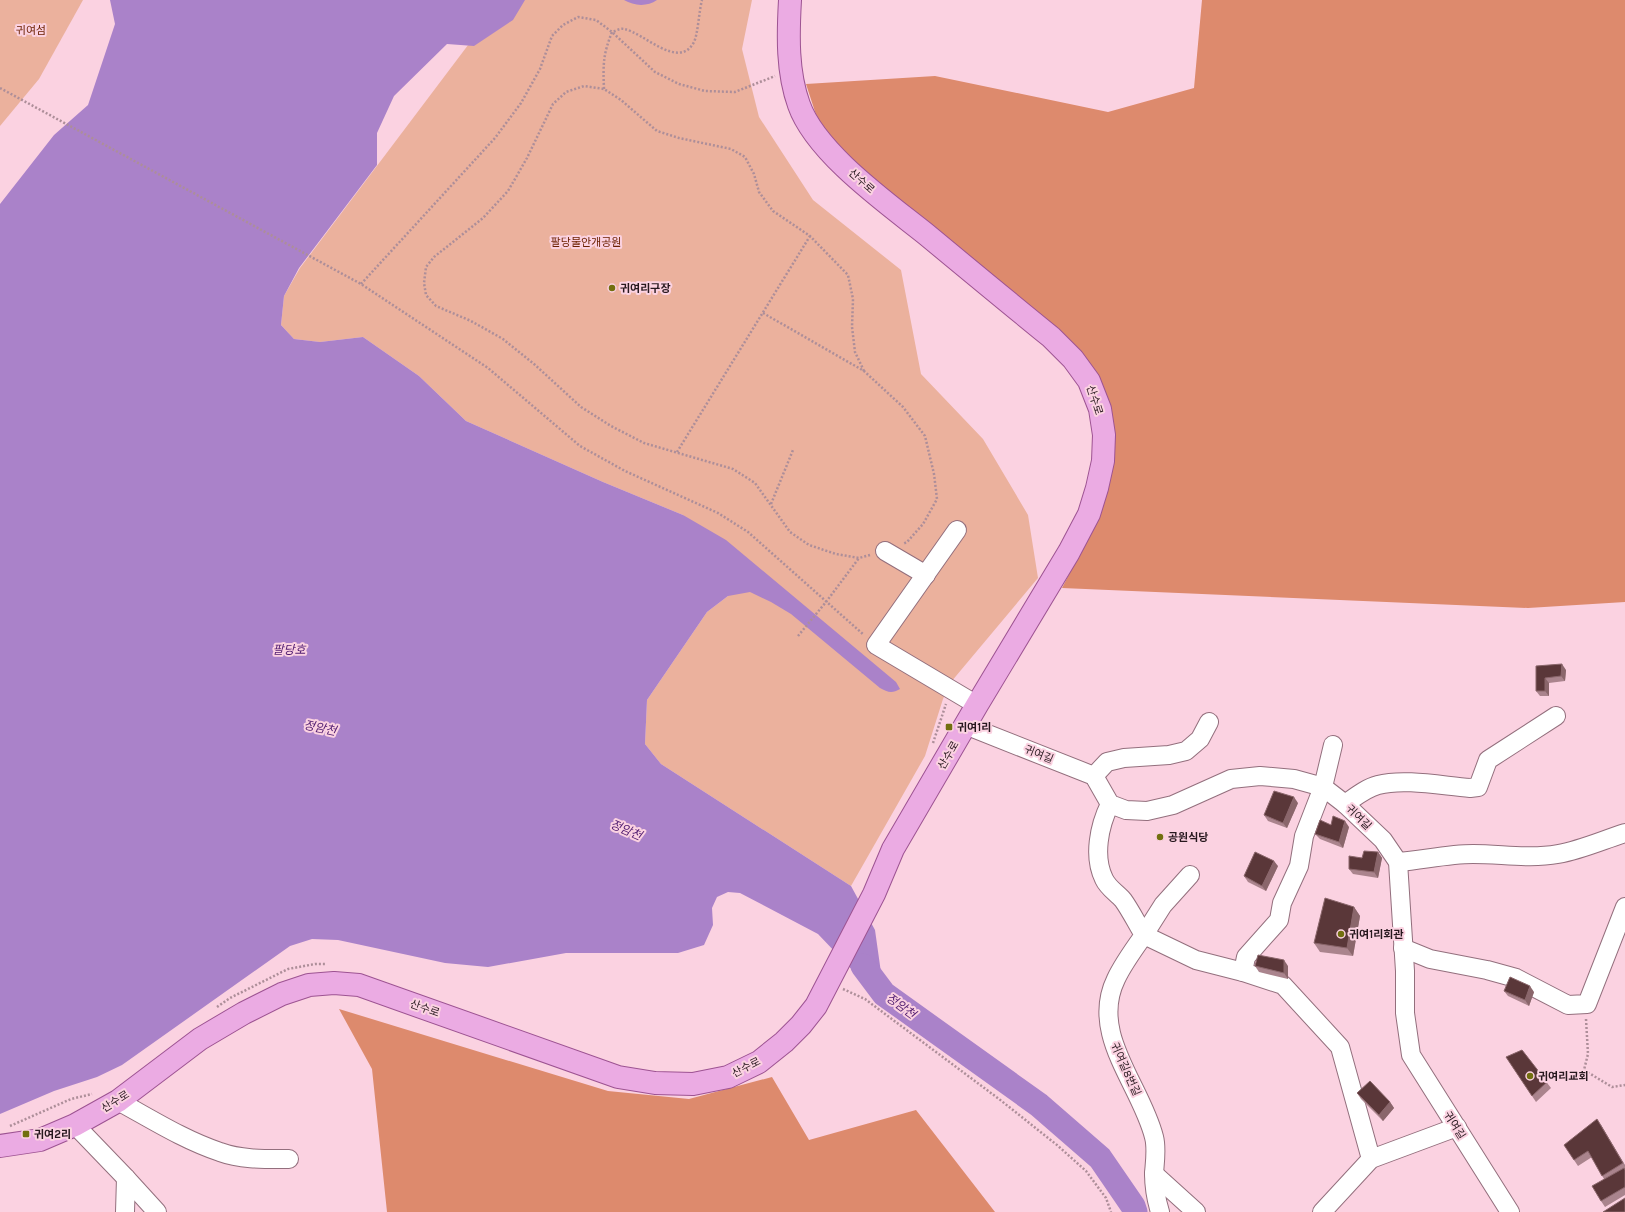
<svg xmlns="http://www.w3.org/2000/svg" width="1625" height="1212" font-family="Karla,'Noto Sans KR',sans-serif">
	<rect width="100%" height="100%" fill="#fbd2e1"/>
	<!-- green -->
	<g fill="#ebb19d">
		<path d="M0 0H83L39 79 0 126Z"/>
		<path d="M502 0H752L742 49 759 117 813 200 901 270 921 374 983 439 1028 515 1038 578 951 682 943 699 925 756 851 886 661 764 645 744 647 700 707 612 728 596 683 515 603 482 466 421 419 376 363 337 320 342 294 339 281 325 284 296 300 268Z"/>
	</g>
	<!-- forest -->
	<g fill="#dd8a6d">
		<path d="M1202 0H1625V602L1528 608 1062 588 1098 518V380L884 189 820 127 806 84 935 76 1108 112 1194 88Z"/>
		<path d="M339 1009 608 1091 689 1099 772 1077 809 1140 916 1110 995 1212H387L372 1069Z"/>
	</g>
	<!-- water -->
	<g fill="#aa82c9">
		<path d="M110 0H525L513 20 474 46 447 44 394 96 377 133V165L299 268 284 296 281 325 294 339 320 342 363 337 419 376 466 421 603 482 683 515 726 540 896 682 900 689C892 694 887 692 880 688L791 614 771 602 750 592 728 596 707 612 647 700 645 744 661 764 851 886 875 930 884 994 857 975 818 934 740 893 728 892 717 897 712 908 713 925 704 945 678 953H566L488 967 445 963 338 940 312 939 290 946 122 1065 97 1077 54 1091 0 1114V204L54 135 88 105 115 24Z"/>
		<path d="M624 0H657C647 7 634 6 624 0Z"/>
	</g>
	<g fill="none" stroke-linecap="round" stroke-linejoin="round">
		<!-- river -->
		<path stroke="#aa82c9" stroke-width="25" d="M863 966 884 994 1039 1105 1100 1158 1133 1206 1135 1212"/>
		<!-- minor casing -->
		<g stroke="#936f7d" stroke-width="20">
			<g id="minor">
				<path d="M957 530 876 645 977 705"/>
				<path d="M885 551 926 575"/>
				<path d="M965 725 1094 776 1110 804 1126 810 1147 811 1173 805 1231 779 1260 776 1294 779 1323 787 1345 804 1383 840 1398 862 1405 971V1013L1411 1055 1510 1212"/>
				<path d="M1094 776 1107 762 1124 758 1169 755 1186 751 1200 739 1209 722"/>
				<path d="M1110 804C1099 826 1093 857 1104 879 1108 888 1117 893 1123 900 1131 911 1137 924 1144 935 1134 949 1123 964 1116 979 1089 1034 1141 1085 1154 1137 1157 1148 1155 1161 1154 1173 1154 1187 1156 1199 1160 1212"/>
				<path d="M1345 804C1355 797 1366 788 1378 785 1404 778 1443 786 1470 788L1478 787 1488 760 1556 716"/>
				<path d="M1398 862C1423 860 1448 854 1473 854 1502 854 1530 859 1558 854 1581 850 1603 840 1625 833"/>
				<path d="M1190 875 1163 905 1144 935 1196 960 1243 972 1283 985 1340 1047 1371 1159"/>
				<path d="M1403 948 1430 959 1487 970 1516 978 1568 1005 1587 1004 1625 907"/>
				<path d="M1243 972 1246 957 1279 920 1282 903 1299 866 1304 836 1323 787 1333 745"/>
				<path d="M118 1101C151 1119 184 1140 220 1152 242 1160 266 1159 289 1159"/>
				<path d="M75 1125 126 1178 157 1212"/>
				<path d="M1154 1174 1196 1212"/>
				<path d="M125 1212 126 1178"/>
				<path d="M1322 1212 1371 1159 1457 1127"/>
			</g>
		</g>
		<!-- major casing -->
		<g stroke="#9d5392" stroke-width="24">
			<path id="major" d="M0 1146 40 1140 75 1125 118 1101 200 1039 244 1013 282 994 309 985 334 983 359 985 618 1077 655 1083 693 1084 728 1077 759 1062 784 1042 801 1025 816 1006 874 894 893 849 977 705 1069 552 1089 514 1097 488 1103 461 1104 435 1100 409 1089 381 1073 359 1051 337C1009 303 968 269 927 235 887 203 816 153 799 105 787 72 788 35 790 0"/>
		</g>
		<!-- path -->
		<g stroke="#ad8e99" stroke-width="2.5" stroke-dasharray="2 2" stroke-linecap="butt">
			<path d="M0 88 361 284 488 368 580 446 625 471 718 513 748 532 864 635"/>
			<path d="M604 89C603 64 603 55 612 32 616 31 620 28 624 29 643 32 679 71 694 42 698 34 699 11 702 0"/>
			<path d="M361 284 495 138 521 103 540 69 552 36 563 25 578 17 596 20 612 32 655 72 679 84 705 91 735 92 775 76"/>
			<path d="M763 313 864 371 903 407 925 436 934 474 937 499 923 524 907 542 903 544"/>
			<path d="M864 371 855 352 852 327 853 299 848 275 810 236 773 211 759 192 754 174 745 157 731 149 679 138 657 131 621 100 604 89 584 86 566 92 553 104 527 158 508 191 483 218 434 257 426 267 424 283 426 295 436 306 471 321 503 339 534 364 581 407 611 426 644 443 733 469 755 483 790 532 809 545 836 554 859 558 870 555"/>
			<path d="M677 452 810 236"/>
			<path d="M771 504 793 450"/>
			<path d="M798 636 826 602 859 558"/>
			<path d="M933 743 946 704"/>
			<path d="M843 989 865 999 999 1099 1057 1145 1086 1171 1106 1198 1111 1212"/>
			<path d="M217 1007 230 998 288 969 315 964H326"/>
			<path d="M1586 1019 1588 1054 1584 1070 1612 1087 1625 1085"/>
			<path d="M10 1126 71 1099 92 1094"/>
		</g>
		<!-- minor -->
		<use href="#minor" stroke="#fff" stroke-width="18"/>
		<!-- major -->
		<use href="#major" stroke="#ebabe3" stroke-width="22"/>
	</g>
	<!-- wall -->
	<g fill="#aa848d">
		<path d="M1536 666 1566 670 1565 681 1549 683V696H1540L1536 691Z"/>
		<path d="M1298 803 1287 828 1268 821 1264 815Z"/>
		<path d="M1331 825 1349 827 1343 848 1320 839 1315 834Z"/>
		<path d="M1378 852 1382 858 1378 878 1353 874 1349 869 1362 858Z"/>
		<path d="M1278 866 1266 891 1248 882 1244 876Z"/>
		<path d="M1354 907 1360 916 1353 956 1320 952 1314 943Z"/>
		<path d="M1255 966H1288V979L1259 972Z"/>
		<path d="M1504 991 1534 992 1529 1006 1508 996Z"/>
		<path d="M1522 1050 1551 1088 1536 1102 1506 1057Z"/>
		<path d="M1357 1093 1390 1102 1394 1108 1383 1121 1361 1099Z"/>
		<path d="M1601 1125 1625 1165V1195L1605 1207 1601 1201 1604 1179 1592 1157 1578 1166 1564 1145Z"/>
	</g>
	<!-- shaded-wall -->
	<g fill="#8a666b">
		<path d="M1562 664 1566 670 1565 681 1561 676Z"/>
		<path d="M1545 678 1549 683V696L1545 691Z"/>
		<path d="M1294 797 1298 803 1287 828 1283 823Z"/>
		<path d="M1345 821 1349 827 1343 848 1339 842Z"/>
		<path d="M1378 852 1382 858 1378 878 1374 872Z"/>
		<path d="M1274 861 1278 866 1266 891 1262 886Z"/>
		<path d="M1354 907 1360 916 1353 956 1347 948Z"/>
		<path d="M1284 960 1288 966V979L1284 973Z"/>
		<path d="M1530 986 1534 992 1529 1006 1525 1000Z"/>
		<path d="M1390 1102 1394 1108 1383 1121 1379 1115Z"/>
		<path d="M1597 1119 1601 1125 1625 1166 1623 1163Z"/>
	</g>
	<!-- building -->
	<g fill="#5a3739" stroke="#8a666b">
		<path d="M1562 664 1561 676 1545 678V691H1536V666Z"/>
		<path d="M1274 791 1294 797 1283 823 1264 815Z"/>
		<path d="M1333 816 1345 821 1339 842 1315 834 1320 820 1331 825Z"/>
		<path d="M1364 851 1378 852 1374 872 1349 869V856L1362 858Z"/>
		<path d="M1255 852 1274 861 1262 886 1244 876Z"/>
		<path d="M1325 898 1354 907 1347 948 1314 943Z"/>
		<path d="M1258 955 1284 960V973L1255 966Z"/>
		<path d="M1510 977 1530 986 1525 1000 1504 991Z"/>
		<path d="M1522 1050 1547 1082 1532 1096 1506 1057Z"/>
		<path d="M1370 1081 1390 1102 1379 1115 1357 1093Z"/>
		<path d="M1597 1119 1623 1163 1602 1176 1588 1151 1574 1160 1564 1145Z"/>
		<path d="M1624 1168 1625 1170V1187L1601 1201 1592 1186Z"/>
		<path d="M1625 1198V1212H1603Z"/>
	</g>
	<!-- markers -->
	<g fill="#726f0f" stroke="#fbd2e1" stroke-width="1.5">
		<circle cx="612" cy="288" r="4"/>
		<rect x="945" y="723" width="8" height="8" rx="2"/>
		<circle cx="1160" cy="837" r="4"/>
		<circle cx="1341" cy="934" r="4"/>
		<circle cx="1530" cy="1076" r="4"/>
		<rect x="22" y="1130" width="8" height="8" rx="2"/>
	</g>
	<g text-anchor="middle" stroke-width="4" stroke-linejoin="round" paint-order="stroke">
		<!-- park labels -->
		<g font-size="11" fill="#6c2102" stroke="#fbd2e1">
			<text x="31" y="34">귀여섬</text>
			<text x="586" y="246">팔당물안개공원</text>
		</g>
		<!-- street labels -->
		<g font-size="11" fill="#27181e" stroke="#fbd2e1">
			<text transform="translate(862 181) rotate(42)" y="4">산수로</text>
			<text transform="translate(1095 400) rotate(72)" y="4">산수로</text>
			<text transform="translate(1039 754) rotate(22)" y="4">귀여길</text>
			<text transform="translate(948 755) rotate(-60)" y="4">산수로</text>
			<text transform="translate(1359 817) rotate(44)" y="4">귀여길</text>
			<text transform="translate(425 1008) rotate(19)" y="4">산수로</text>
			<text transform="translate(746 1067) rotate(-27)" y="4">산수로</text>
			<text transform="translate(1126 1069) rotate(66)" y="4">귀여길8번길</text>
			<text transform="translate(115 1101) rotate(-32)" y="4">산수로</text>
			<text transform="translate(1455 1125) rotate(58)" y="4">귀여길</text>
		</g>
		<!-- poi labels -->
		<g font-size="11" font-weight="bold" fill="#27181e" stroke="#fbd2e1" text-anchor="start">
			<text x="620" y="292">귀여리구장</text>
			<text x="957" y="731">귀여1리</text>
			<text x="1168" y="841">공원식당</text>
			<text x="1349" y="938">귀여1리회관</text>
			<text x="1538" y="1080">귀여리교회</text>
			<text x="34" y="1138">귀여2리</text>
		</g>
		<!-- water labels -->
		<g font-size="12" font-style="italic" fill="#4f1a6f" stroke="#fbd2e1">
			<text x="289" y="654">팔당호</text>
			<text transform="translate(320 728) rotate(12)" y="4">정암천</text>
			<text transform="translate(626 830) rotate(23)" y="4">정암천</text>
			<text transform="translate(901 1006) rotate(36)" y="4">정암천</text>
		</g>
	</g>
</svg>
